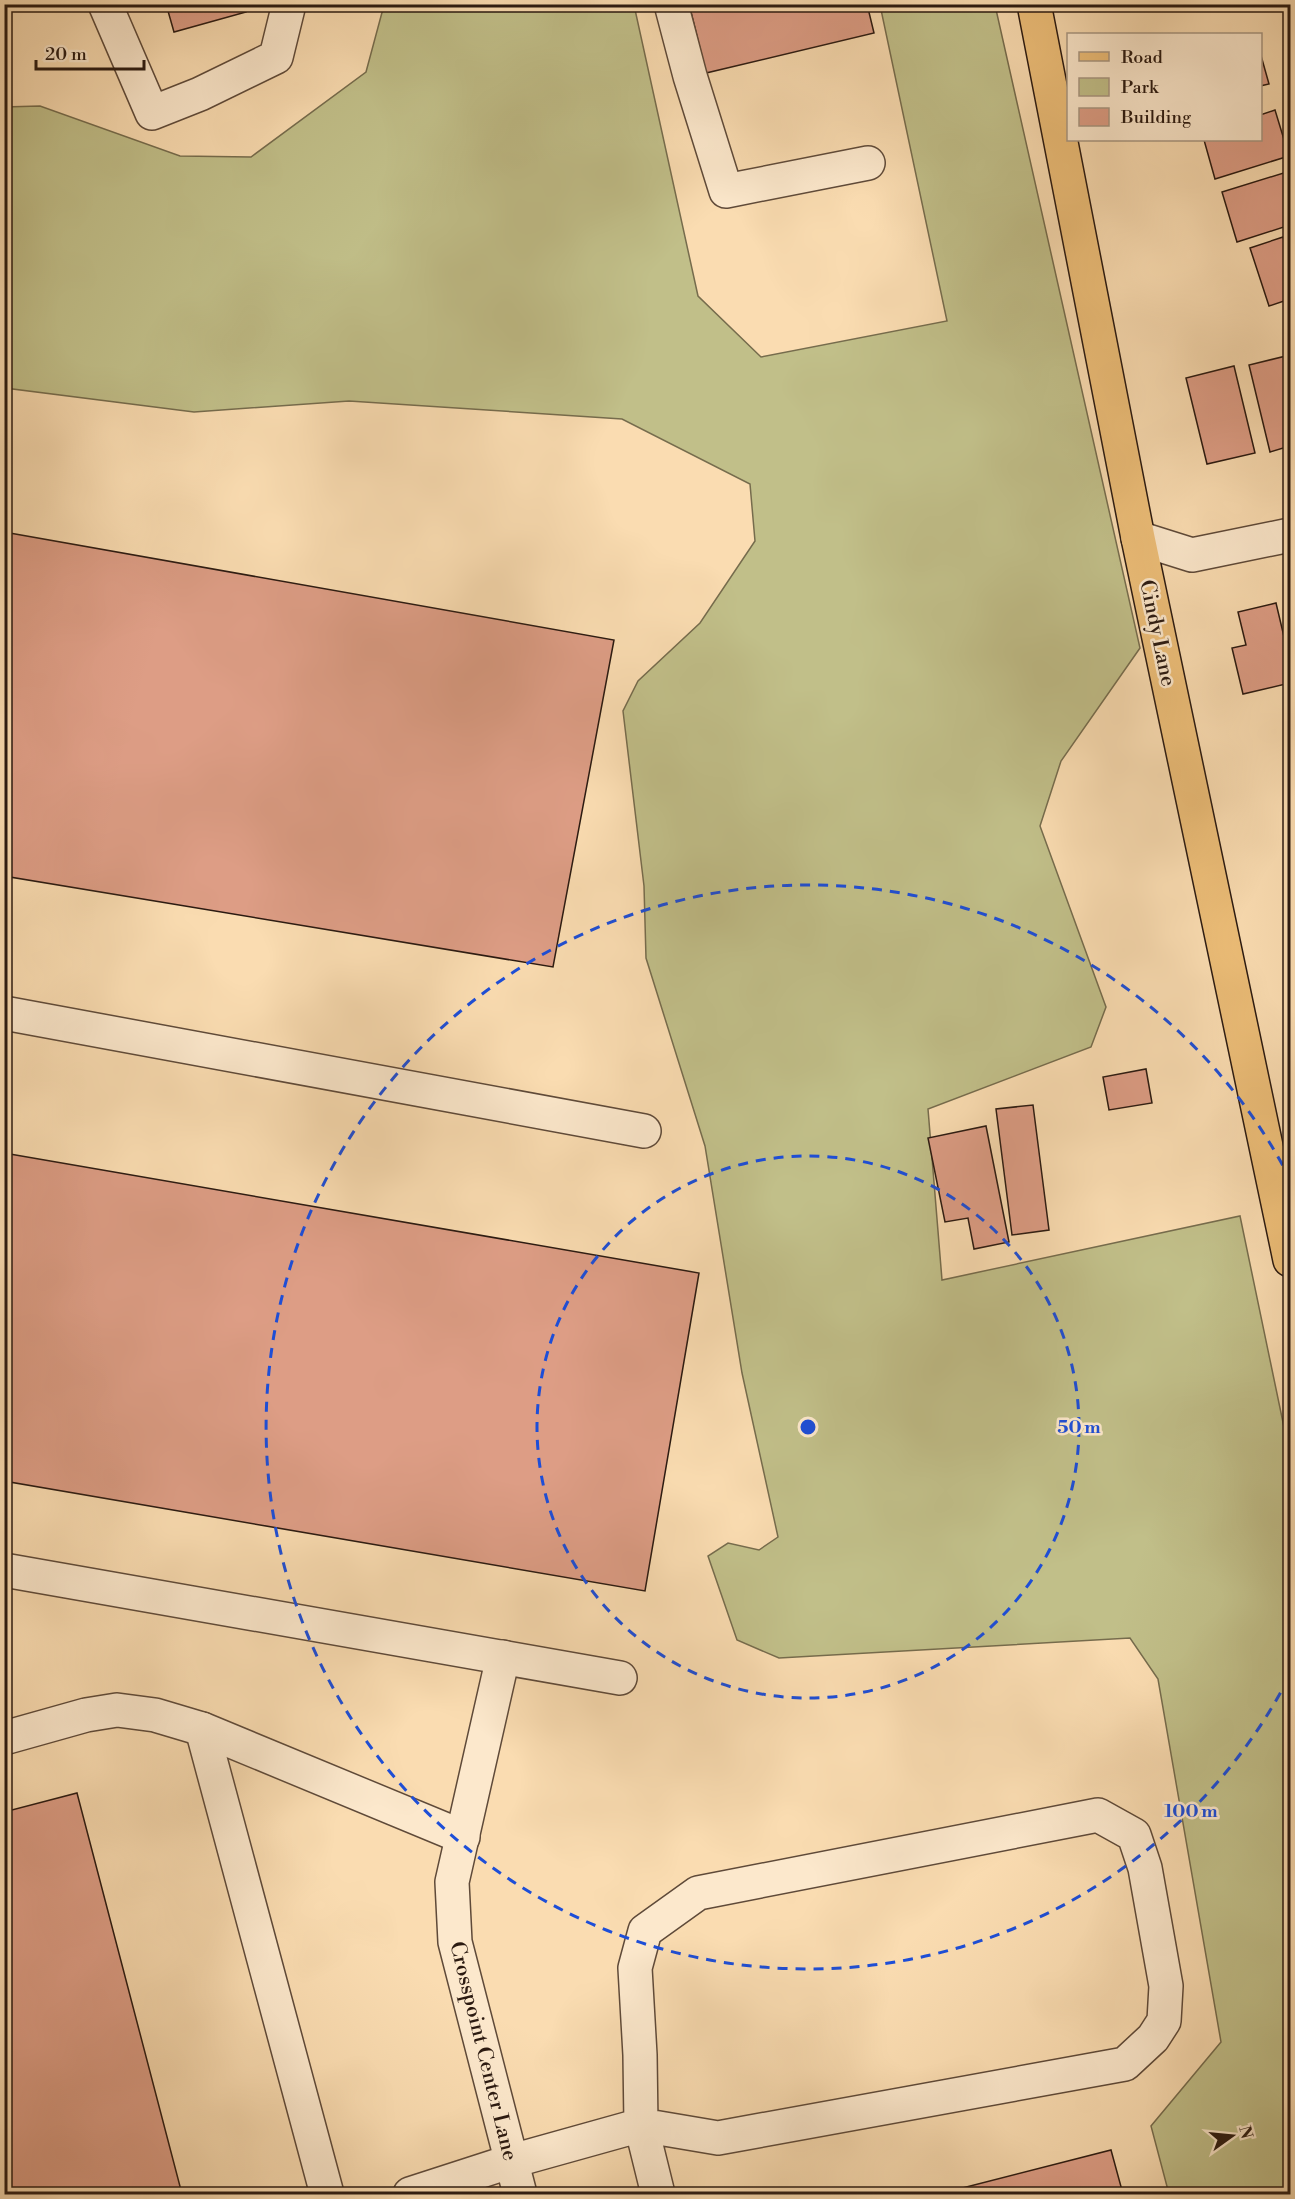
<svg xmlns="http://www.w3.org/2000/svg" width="1295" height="2199" font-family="'Libre Bodoni',serif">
	<rect width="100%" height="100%" fill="#fadcb1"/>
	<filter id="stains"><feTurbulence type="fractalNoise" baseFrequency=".00333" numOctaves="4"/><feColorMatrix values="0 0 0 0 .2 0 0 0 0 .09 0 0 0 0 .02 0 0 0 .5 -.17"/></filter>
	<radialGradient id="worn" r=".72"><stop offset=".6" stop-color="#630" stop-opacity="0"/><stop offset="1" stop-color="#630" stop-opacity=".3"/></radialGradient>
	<!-- green -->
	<path fill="#c1bf89" stroke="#766c4d" stroke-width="1.5" d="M384 5H634L698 296 761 357 947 321 880 5H995L1140 648 1061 761 1040 826 1106 1007 1091 1047 928 1109 942 1280 1240 1216 1290 1456V2194H1169L1151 2126 1221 2042 1158 1679 1130 1638 779 1658 737 1640 708 1556 728 1543 759 1550 778 1537 742 1373 705 1146 646 958 644 886 623 711 638 681 700 623 755 541 750 484 622 419 349 401 194 412 5 388 4 107 40 106 180 156 251 157 366 72Z"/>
	<!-- building -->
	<g fill="#dd9d85" stroke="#2b1a11" stroke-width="1.5">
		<path d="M166 4H244L246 12 174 32Z"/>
		<path d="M689 4H867L874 33 706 73Z"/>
		<path d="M1260 52 1269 84 1260 86Z"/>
		<path d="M1275 110 1289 156 1215 179 1204 140H1260V115Z"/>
		<path d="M1290 171V225L1237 242 1222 192Z"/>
		<path d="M1283 237 1288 251 1290 250V299L1269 306 1250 248Z"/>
		<path d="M1290 355V446L1270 452 1249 365Z"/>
		<path d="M1234 366 1255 453 1207 464 1186 378Z"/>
		<path d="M4 532 614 640 553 967 4 876Z"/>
		<path d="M1276 603 1290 662V683L1243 694 1232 648 1246 645 1238 612Z"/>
		<path d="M1146 1069 1152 1103 1109 1110 1103 1077Z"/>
		<path d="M1033 1105 1049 1230 1012 1235 996 1109Z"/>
		<path d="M986 1126 1009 1242 974 1249 968 1218 945 1222 928 1138Z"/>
		<path d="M4 1153 699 1273 645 1591 4 1481Z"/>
		<path d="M77 1793 182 2194H4V1812Z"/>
		<path d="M1111 2150 1123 2194H939Z"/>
	</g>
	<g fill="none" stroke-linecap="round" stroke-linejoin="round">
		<!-- minor casing -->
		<g stroke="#5f4a39" stroke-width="36">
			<g id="minor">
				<path d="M105 4 152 113 200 94 276 57 289 4"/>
				<path d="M671 4 690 76 726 191 868 163"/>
				<path d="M1138 538 1192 555 1290 535"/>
				<path d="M4 1013 644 1131"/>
				<path d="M4 1570 620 1678"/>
				<path d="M503 1657 452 1882 455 1942 520 2194"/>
				<path d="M202 1729 327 2194"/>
				<path d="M4 1738 86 1715 117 1710 155 1715 202 1729 463 1837"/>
				<path d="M410 2194 512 2161 641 2125 718 2138 1125 2064 1153 2038 1164 2021 1166 1986 1145 1868 1134 1835 1098 1815 698 1893 645 1931 635 1968 640 2055 641 2125 658 2194"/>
			</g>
		</g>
		<!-- major casing -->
		<g stroke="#2b1a11" stroke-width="36">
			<path id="major" d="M1034 4 1138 538 1290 1260"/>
		</g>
		<!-- minor -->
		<use href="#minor" stroke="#fce8cc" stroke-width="33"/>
		<!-- major -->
		<use href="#major" stroke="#edbe78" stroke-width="33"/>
	</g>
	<!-- distance rings -->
	<g fill="none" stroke="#1d4ed8" stroke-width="3" stroke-dasharray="10 8">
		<circle cx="808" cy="1427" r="271"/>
		<path d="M1289 1677A542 542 0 1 1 1289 1177"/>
	</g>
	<g text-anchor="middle" stroke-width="5" stroke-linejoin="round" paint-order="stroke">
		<!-- street labels -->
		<g font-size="21" fill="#2b1a11" stroke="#fce8cc">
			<text transform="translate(1158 633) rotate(78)" y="7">Cindy Lane</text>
			<text transform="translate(484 2051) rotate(76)" y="7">Crosspoint Center Lane</text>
		</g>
	</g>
	<circle cx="808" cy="1427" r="9" fill="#1d4ed8" stroke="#fce8cc" stroke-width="3"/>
	<g font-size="18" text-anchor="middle" font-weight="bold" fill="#1d4ed8" stroke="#fce8cc" stroke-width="5" stroke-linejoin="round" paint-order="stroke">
		<text x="1079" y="1433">50 m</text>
		<text x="1191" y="1817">100 m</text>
	</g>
	<!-- margin -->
	<rect width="1295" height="2199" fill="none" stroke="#fadcb1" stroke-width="24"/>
	<rect x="6" y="6" width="1283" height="2187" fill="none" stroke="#2b1a11" stroke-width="3"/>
	<rect x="12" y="12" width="1271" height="2175" fill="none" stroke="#2b1a11" stroke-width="1.5"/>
	<!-- legend -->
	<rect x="1067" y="33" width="195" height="108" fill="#fce8cc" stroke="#a89681" stroke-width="1.5"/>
	<rect x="1079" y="52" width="30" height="9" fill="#edbe78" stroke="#a89681" stroke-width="1.5"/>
	<text x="1121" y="63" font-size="18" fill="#2b1a11">Road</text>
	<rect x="1079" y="78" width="30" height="18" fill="#c1bf89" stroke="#a89681" stroke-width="1.5"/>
	<text x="1121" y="93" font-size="18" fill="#2b1a11">Park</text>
	<rect x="1079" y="108" width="30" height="18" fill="#dd9d85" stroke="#a89681" stroke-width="1.5"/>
	<text x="1121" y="123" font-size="18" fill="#2b1a11">Building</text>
	<!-- north arrow -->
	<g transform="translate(1232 2136) rotate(75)" stroke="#fce8cc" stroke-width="4.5" paint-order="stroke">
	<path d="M0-4.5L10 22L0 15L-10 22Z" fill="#2b1a11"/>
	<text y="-9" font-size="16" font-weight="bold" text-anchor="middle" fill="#2b1a11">N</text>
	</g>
	<!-- scale -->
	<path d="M36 60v9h108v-9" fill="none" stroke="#2b1a11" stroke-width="3"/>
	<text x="45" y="60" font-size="18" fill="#2b1a11" stroke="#fce8cc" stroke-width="4.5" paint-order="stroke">20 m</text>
	<rect width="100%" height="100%" filter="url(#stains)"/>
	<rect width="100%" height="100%" fill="url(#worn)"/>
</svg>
